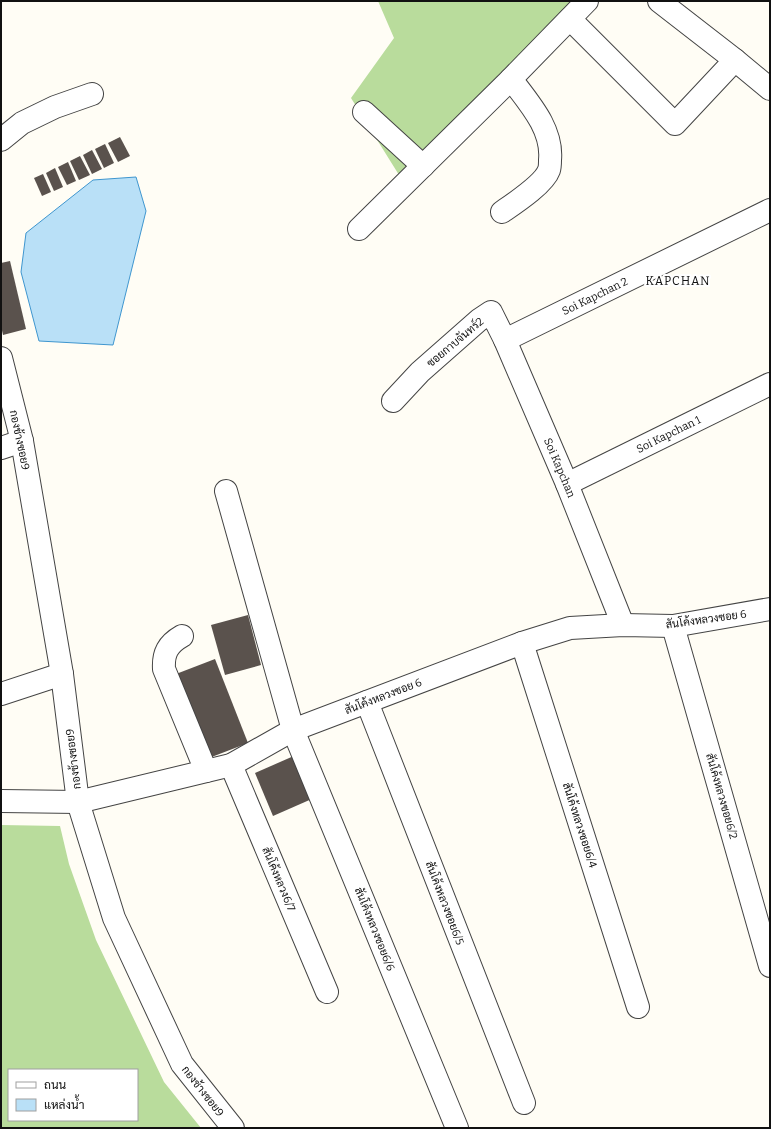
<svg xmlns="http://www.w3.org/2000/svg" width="771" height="1129" font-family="Bitter,Sarabun,serif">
	<rect width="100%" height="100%" fill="#fffdf5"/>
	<!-- forest -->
	<g fill="#b9dc9c" fill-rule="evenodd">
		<path d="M378 1H574L399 175 351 98 394 38Z"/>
		<path d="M1 825 60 826 69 864 96 940 164 1082 201 1128H1ZM9 1070H137V1120H9Z"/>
	</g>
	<!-- water -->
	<path fill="#b9e0f7" stroke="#3f96cf" d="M136 177 146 211 113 345 39 341 21 272 26 233 93 180Z"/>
	<!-- building -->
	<g fill="#5a524d">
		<path d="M120 137 130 156 118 162 108 143Z"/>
		<path d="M105 144 114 163 104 168 95 149Z"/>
		<path d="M92 150 102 169 92 174 83 155Z"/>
		<path d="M80 156 90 175 79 180 70 161Z"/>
		<path d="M68 162 76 181 67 185 58 167Z"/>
		<path d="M55 168 63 187 54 191 46 173Z"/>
		<path d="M43 174 51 192 42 196 34 178Z"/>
		<path d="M10 261 26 329 3 335 1 326V263Z"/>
		<path d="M248 615 261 665 225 675 211 625Z"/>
		<path d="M215 659 248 743 209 758 176 674Z"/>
		<path d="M296 755 314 798 273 816 255 773Z"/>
	</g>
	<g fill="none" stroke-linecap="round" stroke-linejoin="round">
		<!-- minor casing -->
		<g stroke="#444" stroke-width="24">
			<g id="minor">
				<path d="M659 1 735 60 770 89"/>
				<path d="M570 19 675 124 735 60"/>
				<path d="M364 112 423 166"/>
				<path d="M1 140 22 123 55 107 92 94"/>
				<path d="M502 212C515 203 544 184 549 170 550 167 550 163 550 160 553 129 529 103 511 79"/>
				<path d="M359 229 511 79 587 1"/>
				<path id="s1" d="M505 340 770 210"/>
				<path d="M1 358 22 441 62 674 78 802 114 918 182 1064 233 1128"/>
				<path id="s2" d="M393 401 420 372 479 320 491 312 505 340 567 484 623 625"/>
				<path d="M1 448 22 441"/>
				<path id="s3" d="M567 484 770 384"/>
				<path d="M226 491 293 730 457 1128"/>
				<path d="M673 626 770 966"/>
				<path d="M182 636C168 644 163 653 164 669L206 771"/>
				<path d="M522 643 638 1007"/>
				<path d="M1 694 62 674"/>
				<path d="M367 702 524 1103"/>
				<path d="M231 765 327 992"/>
				<path d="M1 801 78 802 231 765 293 730 522 643 570 628 623 625 673 626 770 609"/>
			</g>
		</g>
		<!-- minor -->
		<use href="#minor" stroke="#fff" stroke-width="22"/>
	</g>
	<g text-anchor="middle" stroke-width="4" stroke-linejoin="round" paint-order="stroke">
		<!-- street labels -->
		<g font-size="11" fill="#111" stroke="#fff">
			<text dy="4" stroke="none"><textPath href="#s1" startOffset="100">Soi Kapchan 2</textPath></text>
			<text transform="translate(455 342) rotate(-40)" y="4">ซอยกาบจันทร์2</text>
			<text dy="4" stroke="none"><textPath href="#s3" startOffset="113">Soi Kapchan 1</textPath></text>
			<text transform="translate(20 440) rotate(78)" y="4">กองช้างซอย9</text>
			<text dy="4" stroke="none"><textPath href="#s2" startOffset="303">Soi Kapchan</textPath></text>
			<text transform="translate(706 619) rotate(-8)" y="4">สันโค้งหลวงซอย 6</text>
			<text transform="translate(383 696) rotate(-21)" y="4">สันโค้งหลวงซอย 6</text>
			<text transform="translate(73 759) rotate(-97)" y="4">กองช้างซอย9</text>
			<text transform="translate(722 796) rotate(74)" y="4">สันโค้งหลวงซอย6/2</text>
			<text transform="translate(580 825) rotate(72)" y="4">สันโค้งหลวงซอย6/4</text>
			<text transform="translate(279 879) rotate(67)" y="4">สันโค้งหลวง6/7</text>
			<text transform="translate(445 903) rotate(69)" y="4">สันโค้งหลวงซอย6/5</text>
			<text transform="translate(375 929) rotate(68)" y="4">สันโค้งหลวงซอย6/6</text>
			<text transform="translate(203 1091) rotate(52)" y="4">กองช้างซอย9</text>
		</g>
		<!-- neighbourhood labels -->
		<g font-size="12" letter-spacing="1" fill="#111" stroke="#fff">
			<text x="678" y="285">KAPCHAN</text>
		</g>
	</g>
	<!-- border -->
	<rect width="771" height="1129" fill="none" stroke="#111111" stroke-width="4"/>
	<!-- legend -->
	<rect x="8" y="1069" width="130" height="52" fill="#ffffff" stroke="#a0a0a0"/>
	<rect x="16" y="1082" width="20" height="6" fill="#ffffff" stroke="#a0a0a0"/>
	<text x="44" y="1089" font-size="12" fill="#111111">ถนน</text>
	<rect x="16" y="1099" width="20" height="12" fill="#b9e0f7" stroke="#a0a0a0"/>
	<text x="44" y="1109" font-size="12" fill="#111111">แหล่งน้ำ</text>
</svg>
